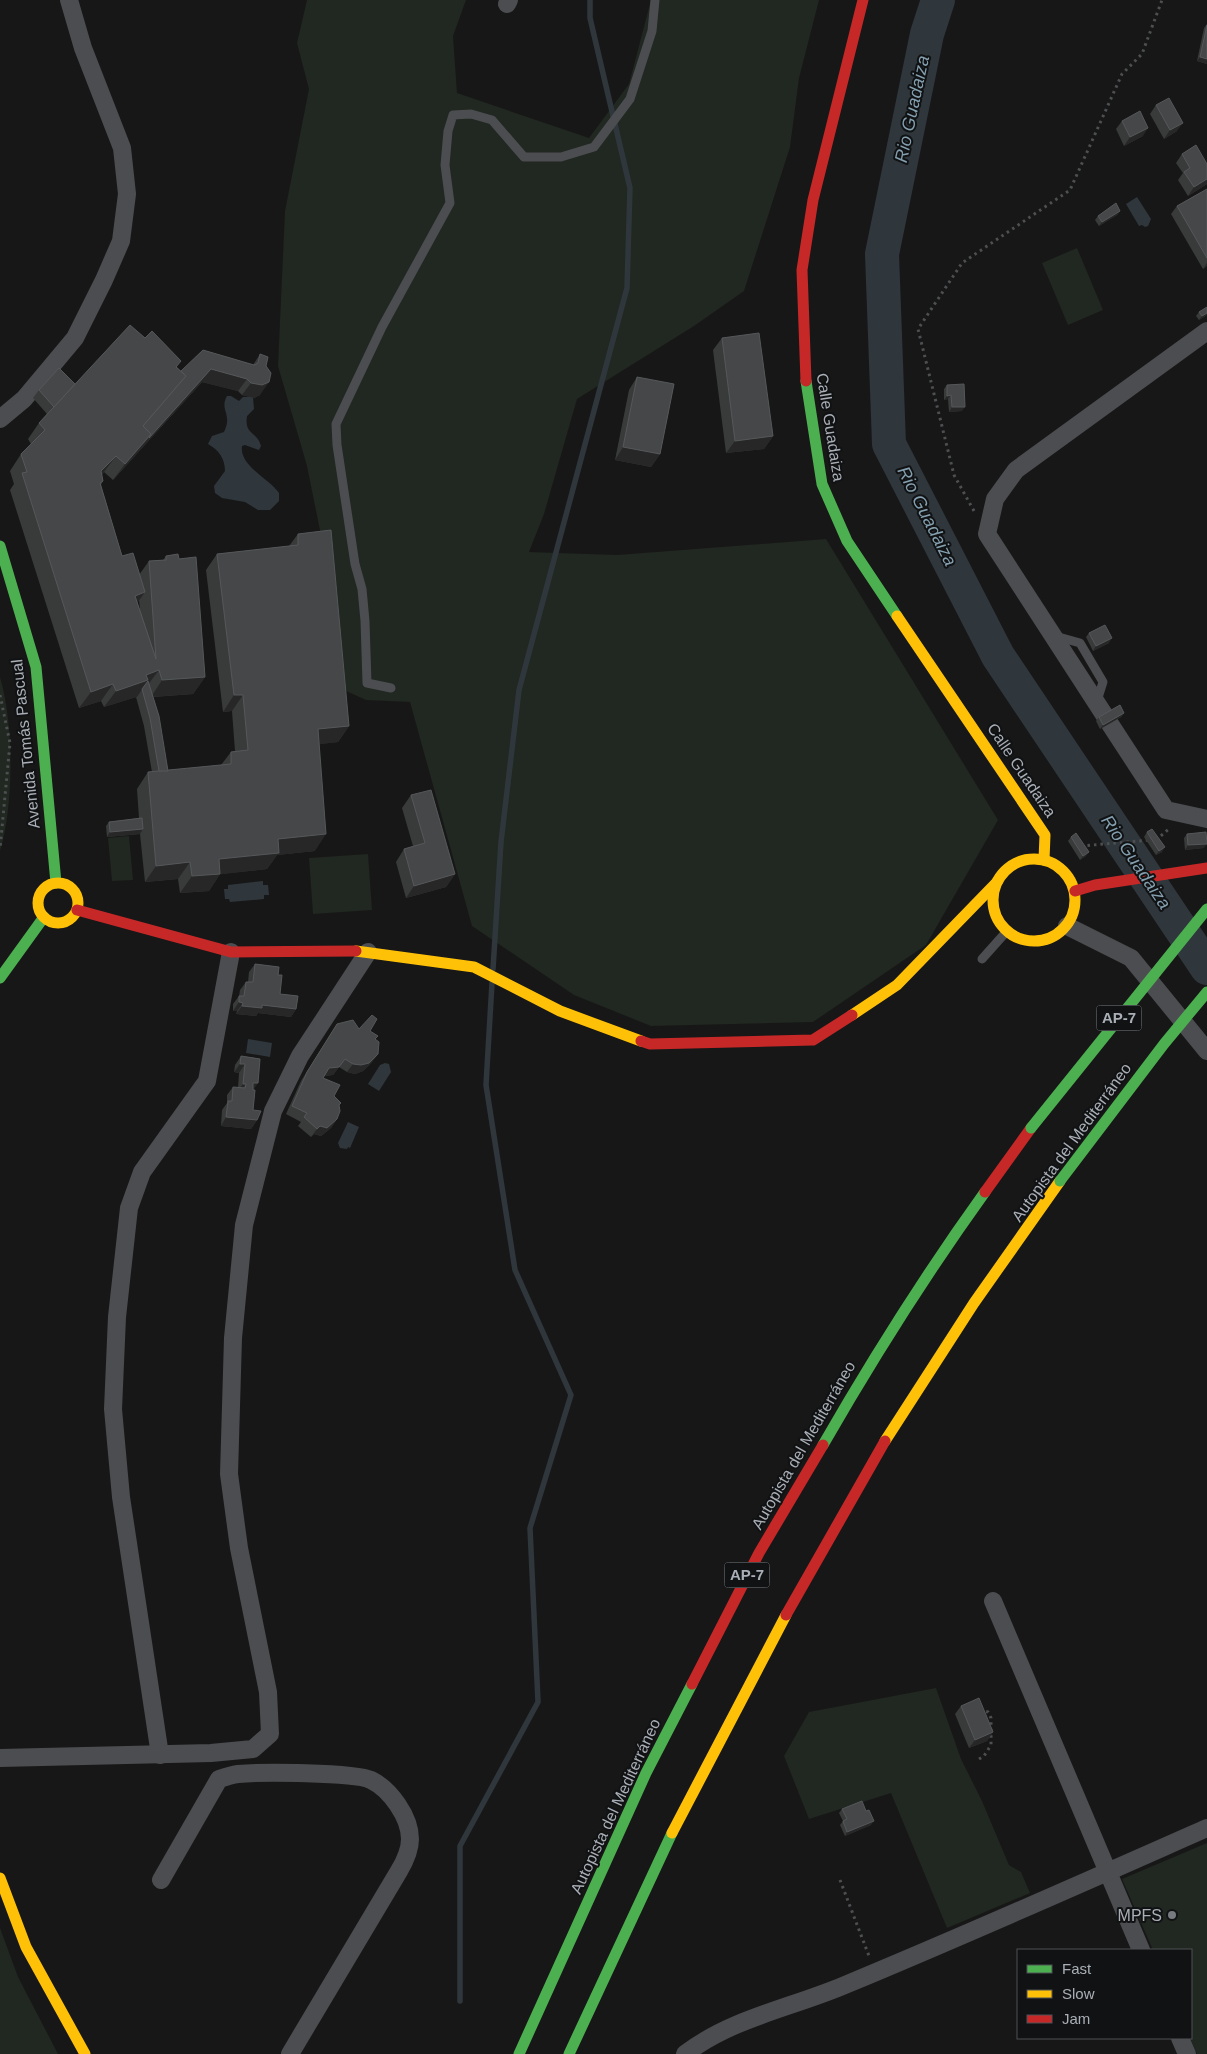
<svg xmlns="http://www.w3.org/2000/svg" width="1207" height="2054" font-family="Arial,sans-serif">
	<rect width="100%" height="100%" fill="#171717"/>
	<!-- green -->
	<g fill="#212721">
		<path d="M307 0H466L453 36 457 93 589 138 629 84 651 0H819L799 78 790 147 744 291 694 326 577 399 544 514 529 552 617 555 826 539 998 820 926 945 813 1022 651 1026 574 995 472 926 410 702 366 700 337 687 328 570 307 466 278 366 285 211 309 89 297 43Z"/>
		<path d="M1077 248 1103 310 1068 325 1042 263Z"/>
		<path d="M0 677C14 725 14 804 0 851Z"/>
		<path d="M129 836 133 880 112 881 108 838Z"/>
		<path d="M368 854 372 910 313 914 309 858Z"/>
		<path d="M936 1688 961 1759 982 1801 1009 1865 1021 1872 1030 1893 947 1928 891 1793 809 1819 784 1756 809 1712Z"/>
		<path d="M1207 1843V2054H1197L1190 2038 1191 1950H1153L1122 1879Z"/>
		<path d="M0 1928 18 1977 58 2054H0Z"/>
	</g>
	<!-- water -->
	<g fill="#2f373c">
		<path d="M1137 197 1151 219 1148 226 1145 227 1142 225 1139 226 1126 204Z"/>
		<path d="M227 396H231L239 401 243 397H253L254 409 247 416C244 435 257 431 261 446L259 450 245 445 242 446C239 466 270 479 279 493V501L270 510H258L245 502 222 498 215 493 214 486 225 471C225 459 219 450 208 444L212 436 224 432C233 414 219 410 227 396Z"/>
		<path d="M263 881V885H268L269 895H264V899L230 902 229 899H225L224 889H228V885Z"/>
		<path d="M248 1039 272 1043 270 1057 246 1053Z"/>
		<path d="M385 1063 389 1064 391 1072 379 1091 368 1084 380 1065Z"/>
		<path d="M348 1122 359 1127 350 1148 348 1147 347 1149 340 1148 338 1143Z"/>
	</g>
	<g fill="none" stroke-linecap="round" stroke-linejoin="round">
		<!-- stream -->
		<g stroke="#2f373c" stroke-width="5.5">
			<path d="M493 969 501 842 519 690 627 288 630 188 590 18V0"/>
			<path d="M460 2001V1846L538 1702 530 1528 571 1395 515 1270 486 1085 492 983"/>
		</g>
		<!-- river -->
		<path stroke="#2f373c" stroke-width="34" d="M938 0 927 34 882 254 889 444 998 656 1207 968"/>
		<!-- path -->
		<g stroke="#4d4f51" stroke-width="3" stroke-dasharray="2.5 4" stroke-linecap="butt">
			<path d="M974 511 954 475 918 329 962 263 1070 190 1122 74 1142 54 1162 0"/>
			<path d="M0 695 10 743 0 849"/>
			<path d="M1156 840 1170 828"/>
			<path d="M1081 846 1150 840"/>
			<path d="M979 1759 984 1756 991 1745V1718L988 1712 981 1710"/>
			<path d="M840 1880 869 1956"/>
		</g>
		<!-- lane -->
		<g stroke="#4c4d50" stroke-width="9">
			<path d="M1055 636 1080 643 1103 682 1096 704"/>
			<path d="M391 688 367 683 365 621 362 589 355 564 337 445 336 424 382 327 450 203 445 165 448 131 453 115 471 114 492 120 524 157H561L594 147 630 99 652 31 655 0"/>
			<path d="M982 959 1007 931"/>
		</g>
		<!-- street -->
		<g stroke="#4c4d50" stroke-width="18">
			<path d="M507 4 509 0"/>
			<path d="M0 419 24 399 75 338 104 280 121 241 127 194 122 148 83 48 69 0"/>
			<path d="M1105 716 987 534 995 499 1016 470 1207 331"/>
			<path d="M1110 724 1166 810 1207 819"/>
			<path d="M1067 926 1131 958 1207 1051"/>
			<path d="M993 1601 1141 1950"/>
			<path d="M160 1755 121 1497 113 1409 117 1317 129 1208 142 1172 207 1081 231 952"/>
			<path d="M0 1758 211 1753 253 1749 270 1734 268 1692 239 1548 229 1474 233 1338 244 1225 273 1111 300 1056 368 952"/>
			<path d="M161 1880 219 1779C225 1777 231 1775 238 1774 260 1772 354 1772 371 1780 390 1789 410 1817 410 1839 410 1851 405 1861 399 1871L290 2054"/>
			<path d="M1180 2038 1187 2054"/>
			<path d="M685 2054C732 2018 791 2008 845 1985 966 1935 1087 1881 1207 1828"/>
		</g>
		<!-- fast -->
		<g stroke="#4caf50" stroke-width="11">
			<path d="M806 381 822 484 847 541 897 616"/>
			<path d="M0 546 36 667 56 883"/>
			<path d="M0 978 44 917"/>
			<path d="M823 1445C873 1358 926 1274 985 1192"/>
			<path d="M519 2054 646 1773 692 1684"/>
			<path d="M569 2054 672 1833"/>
		</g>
		<!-- slow -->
		<g stroke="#ffc107" stroke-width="11">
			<path d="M897 616 1045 835 1044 860"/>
			<circle cx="1034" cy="900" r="41"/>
			<circle cx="58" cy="903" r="20"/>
			<path d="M356 951 474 967 560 1011 641 1041"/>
			<path d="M852 1015 897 985 997 882"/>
			<path d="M885 1441 974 1303 1060 1181"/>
			<path d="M672 1833 786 1615"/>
			<path d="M0 1878 26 1947 85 2054"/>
		</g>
		<!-- jam -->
		<g stroke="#c62828" stroke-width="11">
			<path d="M806 381 802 270 813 200 863 0"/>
			<path d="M1075 891 1095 885 1207 868"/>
			<path d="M77 910 231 952 356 951"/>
			<path d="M641 1041 650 1044 813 1040 852 1015"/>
			<path d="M985 1192 1031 1128"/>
			<path d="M786 1615 885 1441"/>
			<path d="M692 1684 759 1553 823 1445"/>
		</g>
		<!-- fast-bridge -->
		<g stroke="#4caf50" stroke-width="11">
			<path d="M1031 1128 1207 909"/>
			<path d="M1060 1181 1164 1044 1207 992"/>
		</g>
	</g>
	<!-- wall -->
	<g fill="#393b3b" fill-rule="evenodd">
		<path d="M1207 24V64L1197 61 1204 28Z"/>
		<path d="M1156 105 1177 131 1164 139 1150 114Z"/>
		<path d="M1122 121 1143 136 1124 146 1116 129Z"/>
		<path d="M1182 154 1207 164V184L1188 196 1178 180 1183 173 1176 163Z"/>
		<path d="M1207 189V266L1203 269 1171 214 1177 206Z"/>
		<path d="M1120 211 1117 215 1099 226 1095 220 1098 216Z"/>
		<path d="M1207 307V315L1199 320 1196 316 1199 312Z"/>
		<path d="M722 338 773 436 764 449 726 453 713 350Z"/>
		<path d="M260 354 266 366 260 395 254 398 242 395 238 391 202 382 113 480 104 472 102 475 103 481 101 485 122 556 139 575 149 561 163 560 166 556 179 559 205 677 193 694 153 697 168 771 221 765 231 752 235 751 232 711 223 712 206 570 217 554 289 546 298 534 349 726 338 742 319 744 315 851 277 855 267 869 220 874 209 891 180 893 178 879 145 882 140 834 107 837 106 826 109 822 139 818 137 789 148 772H152L144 726 136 697 104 707 101 701 79 708 10 490 14 484 10 471 21 454 31 444 28 439 39 423 47 414 33 398 39 390 177 367 181 371 253 365ZM139 600 140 610 137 603Z"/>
		<path d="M637 377 660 454 651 467 615 460 629 390Z"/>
		<path d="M947 385 962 411 949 412 948 399 944 400V389Z"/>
		<path d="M1089 633 1109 643 1093 651 1086 637Z"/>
		<path d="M1124 713 1121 717 1100 729 1096 721 1099 717Z"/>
		<path d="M411 795 455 874 446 887 406 898 396 862 404 849 413 846 402 808Z"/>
		<path d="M1147 832 1162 852 1156 855 1144 837Z"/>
		<path d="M1187 834 1204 848 1185 850 1184 838Z"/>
		<path d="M1071 837 1086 856 1080 860 1068 841Z"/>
		<path d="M255 964 278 975 280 994 296 1009 291 1017 258 1013 256 1016 236 1014 237 1011H233V1004L239 996 240 990 246 982H248L249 972Z"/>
		<path d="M337 1024 370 1031 376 1039 378 1054 372 1062 363 1071 355 1074 347 1072 339 1067 333 1075 324 1076 323 1078 339 1105 337 1119 331 1128 321 1136 314 1134 311 1137 298 1126 301 1122 286 1114 301 1081Z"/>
		<path d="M241 1056 260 1059 253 1090V1110L257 1120 251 1129 221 1126 222 1110 227 1103V1095L233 1087 238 1088 239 1073 234 1072 235 1065Z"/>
		<path d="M961 1706 993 1732 987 1741 969 1748 955 1714Z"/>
		<path d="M842 1809 871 1825 845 1836 840 1825 843 1821 839 1813Z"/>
	</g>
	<!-- shaded-wall -->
	<g fill="#272727">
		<path d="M1200 57 1207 59V64L1197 61Z"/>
		<path d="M1183 123 1177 131 1164 139 1170 130Z"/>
		<path d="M1148 128 1143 136 1124 146 1130 137Z"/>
		<path d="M1207 179V184L1188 196 1194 187Z"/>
		<path d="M1120 211 1117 215 1099 226 1102 222Z"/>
		<path d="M1207 263V266L1203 269Z"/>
		<path d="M1207 313V315L1199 320 1202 316Z"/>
		<path d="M211 369 247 379 238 391 202 382 113 480 125 464Z"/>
		<path d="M269 382 260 395 254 398 242 395 251 383Z"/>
		<path d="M951 395 948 399 944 400 947 396Z"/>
		<path d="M952 407H965L962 411 949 412Z"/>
		<path d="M773 436 764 449 726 453 735 441Z"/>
		<path d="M623 447 660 454 651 467 615 460Z"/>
		<path d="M116 456 104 472 90 487 101 471Z"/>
		<path d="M145 592 133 609 135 596Z"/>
		<path d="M1112 638 1109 643 1093 651 1096 646Z"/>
		<path d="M159 670 147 686 143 688 137 697 104 707 116 691 146 675Z"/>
		<path d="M205 677 193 694 151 697 162 680Z"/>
		<path d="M113 684 101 701 79 708 91 692Z"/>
		<path d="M234 695H243L232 711 223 712Z"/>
		<path d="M1124 713 1121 717 1100 729 1103 725Z"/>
		<path d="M349 726 338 742 306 746 318 729Z"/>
		<path d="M143 829 140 834 107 837 110 832Z"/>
		<path d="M326 834 315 851 277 855 267 869 215 875 220 874 209 891 180 893 192 876 219 859 278 839Z"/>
		<path d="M1207 844 1204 848 1185 850 1188 845Z"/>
		<path d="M1165 847 1162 852 1156 855 1159 851Z"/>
		<path d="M1089 852 1086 856 1080 860 1083 856Z"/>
		<path d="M190 862 178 879 145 882 156 866Z"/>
		<path d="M455 874 446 887 406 898 414 886Z"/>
		<path d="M239 1002 243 1003 237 1011H233Z"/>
		<path d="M262 1005 296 1009 291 1017 258 1013 256 1016 236 1014 242 1006Z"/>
		<path d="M378 1054 372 1062 363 1071 355 1074 347 1072 353 1064Z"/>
		<path d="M240 1064H245L239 1073 234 1072Z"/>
		<path d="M339 1067 333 1075 323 1076 329 1068Z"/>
		<path d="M253 1083H258L252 1092Z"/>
		<path d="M243 1084H246L240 1092H237Z"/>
		<path d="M226 1117 257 1120 251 1129 221 1126Z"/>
		<path d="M337 1119 331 1128 321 1136 314 1134 311 1137 317 1129 320 1126Z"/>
		<path d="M993 1732 987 1741 969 1748 975 1740Z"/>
		<path d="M874 1821 871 1825 845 1836 847 1832Z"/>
	</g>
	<!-- building -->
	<g fill="#464749" stroke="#55585a">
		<path d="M1207 25V59L1200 57Z"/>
		<path d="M1169 98 1183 123 1170 130 1156 105Z"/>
		<path d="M1140 111 1148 128 1130 137 1122 121Z"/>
		<path d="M1196 145 1207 164V179L1194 187 1184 172 1190 168 1182 154Z"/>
		<path d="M1207 189V258L1177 206Z"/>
		<path d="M1116 203 1120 211 1102 222 1098 216Z"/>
		<path d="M1207 307V313L1202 316 1199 312Z"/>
		<path d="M130 325 145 338 152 331 181 361 176 367 186 376 143 426 151 434 125 464 116 456 101 471 103 481 100 483 122 556 133 553 145 592 135 596 156 659 149 561 166 560V556L178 554 179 559 196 557 205 677 162 680 159 670 146 675 148 680 116 691 113 684 91 692 22 473 27 472 21 454 45 430 39 423Z"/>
		<path d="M759 333 773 436 735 441 722 338Z"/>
		<path d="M203 350 254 365 258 363 260 354 268 357 266 366 271 373 269 382 262 385 251 383 247 379 211 369 149 438 151 434 143 426 186 376 181 371Z"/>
		<path d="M59 368 75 384 54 407 39 390Z"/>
		<path d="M637 377 674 384 660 454 623 447Z"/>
		<path d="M964 384 965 407H952L951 395 947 396V385Z"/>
		<path d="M331 530 349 726 318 729 326 834 278 839 279 853 219 859 220 874 192 876 190 862 156 866 148 772 231 764V752L248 750 243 695H234L217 554 298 545V534Z"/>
		<path d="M1105 625 1112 638 1096 646 1089 633Z"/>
		<path d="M148 681 159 716 168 771H159L150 718 142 689Z"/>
		<path d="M1120 705 1124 713 1103 725 1099 717Z"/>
		<path d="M431 790 455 874 414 886 404 849 425 843 411 795Z"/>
		<path d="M142 818 143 829 110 832 109 822Z"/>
		<path d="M1152 829 1165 847 1159 851 1147 832Z"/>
		<path d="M1206 832 1207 844 1188 845 1187 834Z"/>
		<path d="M1076 833 1089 852 1083 856 1071 837Z"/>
		<path d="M255 964 279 967 278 975H282L280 994 298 996 296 1009 262 1005V1008L242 1006 243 1003 239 1002V996H244L246 982H253Z"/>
		<path d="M372 1015 377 1019 370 1031 378 1036 375 1039 379 1042 378 1054 369 1063 361 1065 353 1064 345 1059 339 1067 329 1068 323 1078 340 1085 334 1096 341 1103 339 1105 340 1111 337 1119 327 1128 320 1126 317 1129 304 1117 307 1113 292 1106 307 1072 337 1024 353 1020 359 1029Z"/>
		<path d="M241 1056 260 1059 258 1083H253V1090H255L253 1110 261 1111 257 1120 226 1117 228 1101H232L233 1087 245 1088 246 1084H243L245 1064H240Z"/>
		<path d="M979 1698 993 1732 975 1740 961 1706Z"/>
		<path d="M862 1801 866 1811 869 1810 874 1821 847 1832 843 1821 847 1819 842 1809Z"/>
	</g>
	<!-- markers -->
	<circle fill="#777a7f" stroke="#111213" stroke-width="2" cx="1172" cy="1915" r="5"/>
	<g text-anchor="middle" stroke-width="4" stroke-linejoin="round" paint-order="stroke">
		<!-- shield labels -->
		<g fill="#111213" stroke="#7c8086" stroke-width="1">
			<rect x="1096.5" y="1005.5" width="45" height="25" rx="4"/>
			<rect x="724.5" y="1562.5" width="45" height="25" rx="4"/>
		</g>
		<g font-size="15" font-weight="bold" fill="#aaafb7">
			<text x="1119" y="1023">AP-7</text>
			<text x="747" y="1580">AP-7</text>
		</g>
		<!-- street labels -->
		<g font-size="16" fill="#aaafb7" stroke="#111213">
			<text transform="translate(831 427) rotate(81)" y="6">Calle Guadaiza</text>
			<text transform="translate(25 744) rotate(-96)" y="6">Avenida Tomás Pascual</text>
			<text transform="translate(1022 770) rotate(56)" y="6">Calle Guadaiza</text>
			<text transform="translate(1071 1142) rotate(-54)" y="6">Autopista del Mediterráneo</text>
			<text transform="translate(803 1445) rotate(-60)" y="6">Autopista del Mediterráneo</text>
			<text transform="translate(615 1806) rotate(-65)" y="6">Autopista del Mediterráneo</text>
		</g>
		<!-- poi labels -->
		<g font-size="16" fill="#aaafb7" stroke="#111213" text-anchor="end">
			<text x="1162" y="1921">MPFS</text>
		</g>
		<!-- water labels -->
		<g font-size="18" font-style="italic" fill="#849faf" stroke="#111213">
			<text transform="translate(912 109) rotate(-78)" y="6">Rio Guadaiza</text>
			<text transform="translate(927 516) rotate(63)" y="6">Rio Guadaiza</text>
			<text transform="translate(1136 862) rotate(56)" y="6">Rio Guadaiza</text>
		</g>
	</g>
	<!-- legend -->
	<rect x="1017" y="1949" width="175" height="90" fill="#111213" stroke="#4e5155"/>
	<rect x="1027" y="1965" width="25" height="8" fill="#4caf50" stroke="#4e5155"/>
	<text x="1062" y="1974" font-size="15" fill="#aaafb7">Fast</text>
	<rect x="1027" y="1990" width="25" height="8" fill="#ffc107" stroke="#4e5155"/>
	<text x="1062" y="1999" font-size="15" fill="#aaafb7">Slow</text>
	<rect x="1027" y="2015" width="25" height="8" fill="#c62828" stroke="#4e5155"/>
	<text x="1062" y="2024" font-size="15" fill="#aaafb7">Jam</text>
</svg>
